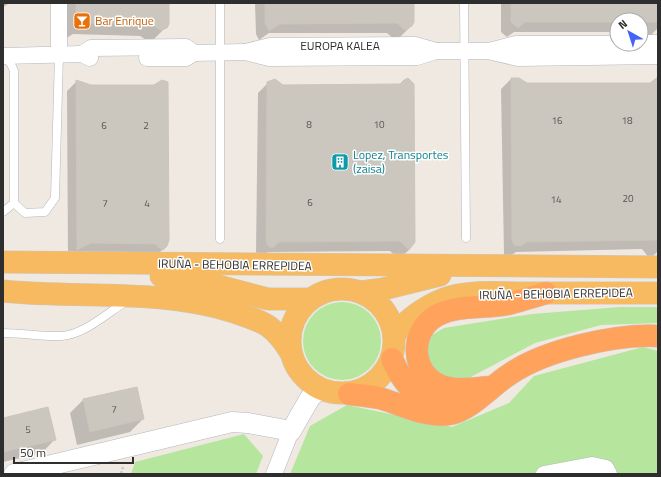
<svg xmlns="http://www.w3.org/2000/svg" width="661" height="477" viewBox="0 0 661 477" font-family="'Titillium Web',sans-serif">
<rect width="100%" height="100%" fill="#efe9e1"/>
<g fill="#b6e59e">
<circle cx="342" cy="341" r="39"/>
<polygon points="620,307 658,307 658,323 601,325 535,343 467,379 438,376 425,352 432,335 444,328 532,314"/>
<polygon points="643,347 658,351 658,474 290,474 310,426 347,405 452,427 509,403 534,376"/>
<polygon points="244,434 263,456 256,474 131,474 135,462"/>
</g>
<g fill="#0003">
<polygon points="3,3 10,3 3,7"/>
<polygon points="65,3 168,3 166,27 154,39 148,41 140,36 73,34 65,39"/>
<polygon points="255,3 413,3 411,26 401,36 394,39 387,33 269,33 259,40 256,34"/>
<polygon points="501,3 658,3 658,28 650,36 645,37 641,32 641,20 617,20 617,32 514,32 507,37 501,32"/>
<polygon points="658,78 658,251 650,259 642,249 516,252 510,256 504,255 501,89 511,79 526,84 650,84"/>
<polygon points="408,79 414,84 409,250 399,259 390,251 268,252 261,258 258,256 256,252 258,93 268,83 282,86 400,85"/>
<polygon points="77,81 91,86 155,86 163,249 153,259 68,259 67,91"/>
<polygon points="83,400 143,419 130,432 77,445 70,413"/>
<polygon points="3,419 55,439 42,453 3,462"/>
</g>
<g fill="#cbc7bf" stroke="#cbc5ba">
<polygon points="76,3 169,3 169,24 167,28 160,30 152,25 86,23 76,29"/>
<polygon points="265,3 414,3 414,22 412,26 405,30 397,23 280,24 269,31 265,23"/>
<polygon points="511,3 658,3 658,22 641,22 641,20 617,20 617,22 525,22 518,28 511,22"/>
<polygon points="658,77 658,240 527,242 521,246 514,245 512,240 511,78 519,78 527,83 650,83"/>
<polygon points="408,78 414,84 415,242 409,250 400,241 279,242 272,248 268,246 266,241 267,82 275,79 283,85 400,84 404,80"/>
<polygon points="76,80 91,85 154,85 162,80 168,82 169,240 167,246 163,250 158,247 156,244 91,243 77,250"/>
<polygon points="137,387 144,419 90,432 83,399"/>
<polygon points="48,407 56,440 3,452 3,418"/>
</g>
<g fill="none" stroke-linecap="round" stroke-linejoin="round">
<defs>
<g id="service">
<polyline points="464,3 466,238"/>
<polyline points="4,57 11,64 14,71 14,203 25,213 45,212 55,198 59,55"/>
<polyline points="3,212 14,203"/>
<polyline points="220,239 220,3"/>
<path d="M3,333C22,333 43,337 62,336C85,334 107,313 127,301"/>
</g>
<g id="minor">
<polyline points="641,43 658,43"/>
<polyline points="245,52 270,46 415,45 436,51 489,51 516,44 617,44"/>
<polyline points="492,52 518,58 658,56"/>
<polyline points="82,54 91,48 186,47 194,53 245,52 269,58 417,57 436,51"/>
<polyline points="59,55 59,3"/>
<polyline points="3,56 82,54 90,58"/>
<polyline points="147,58 186,58 194,53"/>
<polyline points="274,474 291,431"/>
<polyline points="544,474 592,465 606,468 609,474"/>
</g>
<polyline id="tertiary" points="14,474 232,422 248,423 291,431 310,398 319,389"/>
<g id="trunk">
<polyline points="3,262 658,267"/>
<polyline points="161,276 211,284 268,299 311,299"/>
<circle cx="342" cy="341" r="52"/>
<path d="M3,291C80,299 159,288 234,312C245,316 257,319 268,326C278,333 285,343 291,353"/>
<polyline points="361,292 383,289 440,275"/>
<path d="M395,334C409,318 424,307 444,299C468,290 498,293 523,293C568,293 613,293 658,293"/>
</g>
<g id="motorway">
<path d="M392,359C405,388 417,401 450,398"/>
<path d="M490,387C474,388 454,392 439,385C411,372 409,332 436,316C458,304 484,309 508,304C520,301 533,297 546,293"/>
<path d="M349,394C359,395 369,396 379,398C401,404 426,418 450,414C471,410 491,386 510,374C545,350 615,334 658,336"/>
</g>
</defs>
<use href="#service" stroke="#b4b7c1" stroke-width="9"/>
<use href="#minor" stroke="#b4b7c1" stroke-width="17"/>
<use href="#tertiary" stroke="#b4b7c1" stroke-width="21"/>
<use href="#trunk" stroke="#c9c9c9" stroke-width="23"/>
<use href="#motorway" stroke="#c9c9c9" stroke-width="23"/>
<polyline stroke="#c9c9c9" stroke-width="2.5" stroke-dasharray="3 2" stroke-linecap="butt" points="121,474 123,467"/>
<use href="#service" stroke="#fff" stroke-width="8"/>
<use href="#minor" stroke="#fff" stroke-width="16"/>
<use href="#tertiary" stroke="#fff" stroke-width="20"/>
<use href="#trunk" stroke="#f8ba60" stroke-width="22"/>
<use href="#motorway" stroke="#ffa35c" stroke-width="22"/>
</g>
<defs>
<symbol id="bar-square" viewBox="-11 -11 22 22"><rect x="-9" y="-9" width="18" height="18" rx="4" fill="#e8710a" stroke="#fff"/><path d="M-6-5H6L.8 .8V4.5H3.5V6h-7V4.5H-.8V.8Z" fill="#fff"/></symbol>
<symbol id="building-square" viewBox="-11 -11 22 22"><rect x="-9" y="-9" width="18" height="18" rx="4" fill="#0f9aa8" stroke="#fff"/><path d="M-4-6H4V6H1V3H-1V6H-4ZM-2.5-4.3h1.7v1.8h-1.7ZM.8-4.3h1.7v1.8H.8ZM-2.5-1h1.7V.8h-1.7ZM.8-1h1.7V.8H.8Z" fill="#fff"/></symbol>
</defs>
<g fill-rule="evenodd">
<use href="#bar-square" x="72" y="11" width="20" height="20"/>
<use href="#building-square" x="330" y="152" width="20" height="20"/>
</g>
<g text-anchor="middle" stroke-width="3" stroke-linejoin="round" paint-order="stroke">
<g font-size="10" fill="#555452">
<text x="557" y="124">16</text>
<text x="627" y="124">18</text>
<text x="309" y="128">8</text>
<text x="379" y="128">10</text>
<text x="104" y="129">6</text>
<text x="146" y="129">2</text>
<text x="628" y="202">20</text>
<text x="556" y="203">14</text>
<text x="310" y="206">6</text>
<text x="105" y="207">7</text>
<text x="147" y="207">4</text>
<text x="114" y="413">7</text>
<text x="28" y="433">5</text>
</g>
<g font-size="12" fill="#c56008" stroke="#fff" text-anchor="start">
<text x="95" y="25">Bar Enrique</text>
</g>
<g font-size="12" fill="#2e2e2e" stroke="#fff">
<text x="340" y="50">EUROPA KALEA</text>
<text transform="translate(235 265) rotate(1)" y="4">IRUÑA - BEHOBIA ERREPIDEA</text>
<text transform="translate(556 294) rotate(-1)" y="4">IRUÑA - BEHOBIA ERREPIDEA</text>
</g>
<g font-size="12" fill="#0d838f" stroke="#fff" text-anchor="start">
<text x="353" y="159">Lopez, Transportes<tspan x="353" dy="14">(zaisa)</tspan></text>
</g>
</g>
<rect width="661" height="477" fill="none" stroke="#2e2e2e" stroke-width="8"/>
<g transform="translate(629 32) rotate(321)"><circle r="19" fill="#ffffff" stroke="#ababab"/>
<path d="M0-3L7 15L0 10L-7 15Z" fill="#4264fb"/>
<text y="-6" font-size="11" font-weight="bold" text-anchor="middle" fill="#2e2e2e">N</text>
</g>
<path d="M14 457v6h119v-6" fill="none" stroke="#2e2e2e" stroke-width="2"/>
<text x="20" y="457" font-size="12" fill="#2e2e2e" stroke="#ffffff" stroke-width="3" paint-order="stroke">50 m</text>
</svg>
